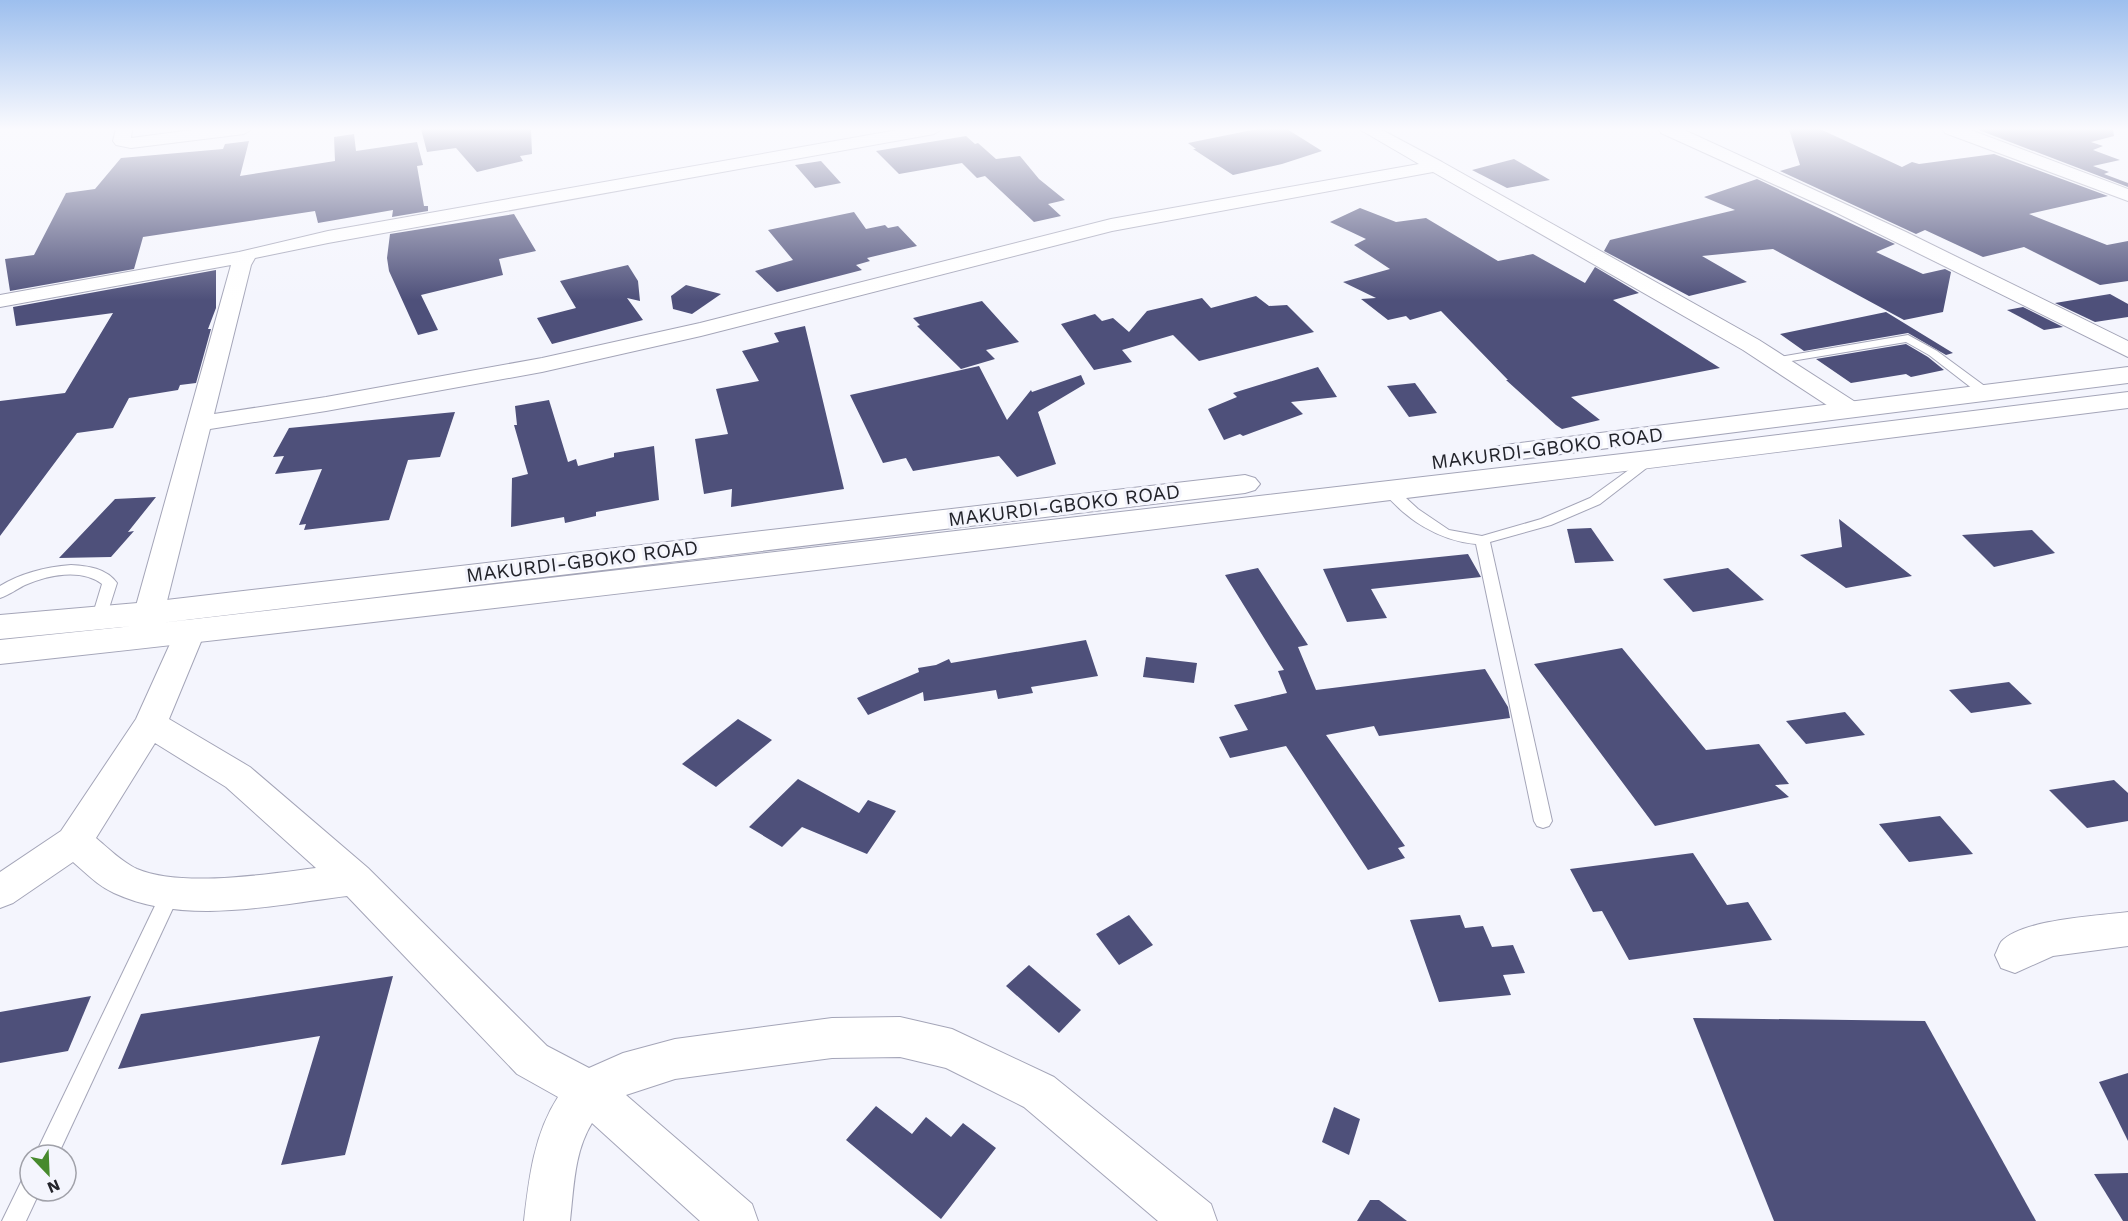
<svg xmlns="http://www.w3.org/2000/svg" width="2128" height="1221" viewBox="0 0 2128 1221" font-family="'Work Sans',sans-serif">
<rect width="100%" height="100%" fill="#f4f5fd"/>
<g fill="#4e507a">
<polygon points="421,129 531,129 532,154 520,156 523,161 477,172 456,148 427,152"/>
<polygon points="1257,129 1287,129 1322,151 1282,164 1233,175 1193,149 1196,149 1188,143"/>
<polygon points="1789,129 1820,129 1902,167 1912,162 1919,164 1994,154 2108,196 2029,214 2107,245 2128,241 2128,281 2100,285 2024,247 1983,257 1925,230 1916,234 1780,171 1800,165"/>
<polygon points="1976,129 2113,129 2114,136 2091,142 2103,146 2093,150 2120,160 2093,166 2109,172 2104,174 2128,183 2128,187"/>
<polygon points="354,134 356,151 417,142 423,165 417,166 424,206 428,206 428,211 392,217 393,210 318,223 315,211 143,237 134,269 10,291 5,259 34,255 66,193 95,189 121,158 223,149 225,144 249,141 240,176 335,161 334,137"/>
<polygon points="966,136 975,144 978,143 996,159 1020,156 1039,179 1065,200 1048,204 1061,216 1034,222 985,176 977,178 962,163 899,174 876,151"/>
<polygon points="1514,159 1550,180 1507,188 1472,170"/>
<polygon points="821,161 841,183 815,188 795,165"/>
<polygon points="1757,179 1895,244 1876,252 1923,274 1945,269 1951,272 1943,312 1904,320 1773,249 1702,256 1747,282 1689,296 1604,251 1610,240 1735,210 1704,197"/>
<polygon points="1360,208 1396,222 1426,218 1498,261 1533,254 1585,283 1595,267 1639,293 1613,300 1720,368 1571,397 1600,420 1562,429 1556,425 1506,380 1508,380 1441,311 1410,320 1406,316 1388,320 1361,299 1376,298 1343,282 1390,269 1354,245 1366,239 1330,222"/>
<polygon points="854,212 866,229 885,225 888,228 898,226 917,246 867,258 870,261 856,265 862,270 777,292 755,271 793,260 768,230"/>
<polygon points="514,214 536,251 499,259 503,275 421,295 438,330 418,335 389,271 387,258 390,234"/>
<polygon points="628,265 638,281 640,301 627,298 643,320 552,344 537,318 576,308 560,281"/>
<polygon points="216,270 216,308 208,329 211,329 196,383 180,385 178,390 129,398 113,428 77,433 0,536 0,401 65,393 113,313 16,326 13,307"/>
<polygon points="686,285 721,294 692,314 673,309 671,296"/>
<polygon points="2110,294 2128,304 2128,317 2095,322 2055,303"/>
<polygon points="1256,296 1269,306 1287,305 1314,332 1199,361 1173,335 1122,350 1132,362 1094,370 1061,324 1095,314 1102,321 1113,318 1129,332 1147,311 1202,298 1211,308"/>
<polygon points="982,301 1019,342 986,350 995,359 961,369 917,326 920,325 913,318"/>
<polygon points="2023,307 2063,327 2044,330 2007,310"/>
<polygon points="1886,312 1953,353 1946,355 1908,333 1804,351 1780,334"/>
<polygon points="805,326 844,489 731,507 732,489 704,494 695,439 728,434 716,389 759,381 742,351 779,342 774,333"/>
<polygon points="1906,344 1928,357 1944,370 1911,377 1906,374 1851,383 1816,359"/>
<polygon points="979,366 1007,420 1031,390 1032,392 1081,375 1085,384 1038,412 1056,464 1017,477 999,456 913,471 906,458 883,463 850,395"/>
<polygon points="1318,367 1337,397 1291,402 1303,414 1243,436 1240,434 1224,440 1208,409 1237,397 1233,393"/>
<polygon points="1415,383 1437,413 1409,417 1387,386"/>
<polygon points="549,400 568,462 576,459 578,466 614,457 614,453 654,446 659,500 596,512 596,516 565,523 564,517 511,527 512,478 528,474 514,425 517,425 515,406"/>
<polygon points="455,412 440,457 408,460 389,520 304,530 306,524 299,525 322,469 275,474 284,456 273,457 289,428"/>
<polygon points="156,497 128,532 134,531 111,557 59,558 115,499"/>
<polygon points="1839,519 1912,576 1846,588 1800,555 1842,547"/>
<polygon points="1591,528 1614,561 1575,563 1567,529"/>
<polygon points="2032,530 2055,553 1994,567 1962,535"/>
<polygon points="1468,554 1481,577 1371,589 1387,618 1347,622 1323,569"/>
<polygon points="1258,568 1308,645 1298,647 1316,690 1485,669 1508,707 1510,718 1379,736 1374,726 1326,735 1405,846 1398,848 1405,858 1368,870 1286,746 1230,758 1219,737 1248,730 1234,705 1287,693 1278,671 1284,670 1225,575"/>
<polygon points="1728,568 1764,600 1693,612 1663,579"/>
<polygon points="1086,640 1098,676 1031,687 1033,693 998,699 996,690 924,701 923,692 868,715 857,698 919,672 918,668 936,665 949,659 951,663"/>
<polygon points="1622,648 1706,750 1759,744 1789,784 1775,785 1789,797 1655,826 1534,664"/>
<polygon points="1146,657 1197,663 1194,683 1143,677"/>
<polygon points="2009,682 2032,704 1971,713 1949,690"/>
<polygon points="1845,712 1865,735 1806,744 1786,721"/>
<polygon points="738,719 772,740 716,787 682,764"/>
<polygon points="798,779 859,813 868,800 896,811 867,854 802,827 782,847 749,827"/>
<polygon points="2114,780 2128,793 2128,821 2087,828 2049,790"/>
<polygon points="1940,816 1973,854 1909,862 1879,824"/>
<polygon points="1693,853 1727,905 1748,902 1772,940 1629,960 1602,911 1593,912 1570,869"/>
<polygon points="1129,915 1153,945 1119,965 1096,934"/>
<polygon points="1460,915 1465,928 1483,926 1492,947 1513,945 1525,973 1503,975 1511,995 1439,1002 1410,920"/>
<polygon points="1029,965 1081,1010 1059,1033 1006,986"/>
<polygon points="393,976 345,1155 281,1165 320,1036 118,1069 141,1014"/>
<polygon points="91,996 68,1051 0,1063 0,1012"/>
<polygon points="1693,1018 1925,1021 2036,1221 1774,1221"/>
<polygon points="2128,1073 2128,1141 2099,1082"/>
<polygon points="876,1106 912,1134 926,1117 951,1137 963,1123 996,1148 941,1219 846,1140"/>
<polygon points="1334,1107 1360,1119 1349,1155 1322,1142"/>
<polygon points="2128,1173 2128,1221 2123,1221 2094,1174"/>
<polygon points="1370,1200 1379,1200 1407,1221 1357,1221"/>
</g>
<g fill="none" stroke-linecap="round" stroke-linejoin="round">
<defs>
<g id="service">
<polygon points="1908,335 1937,351 1990,390 1990,396 1982,396 1929,355 1906,342 1774,364 1768,361 1774,358"/>
<path d="M1648,456L1653,457L1654,460L1653,463L1600,504L1551,525L1490,542L1552,821L1549,826L1543,828L1537,826L1534,821L1476,544C1439,541 1405,519 1382,490L1384,487H1394L1418,509L1449,530L1482,536L1541,519L1590,498Z"/>
<path d="M71,565C88,566 106,568 117,583L105,621H95L92,617L102,584C81,568 48,575 25,585C17,589 9,595 0,598V586C21,573 46,567 71,565Z"/>
<polygon points="171,885 178,887 180,893 58,1155 35,1155 164,887"/>
<polygon points="30,1177 30,1191 40,1191 26,1221 2,1221 22,1180"/>
</g>
<g id="minor">
<polygon points="116,129 132,129 131,138 200,129 252,129 244,134 131,148 116,145 113,141"/>
<polygon points="903,129 942,129 934,134 328,243 255,258 251,265 214,414 326,397 542,358 700,323 1111,219 1419,164 1359,129 1380,129 1442,162 1759,340 1860,405 1863,410 1860,415 1851,417 1842,415 1743,350 1433,172 1112,231 701,336 542,372 326,411 210,429 164,613 160,620 149,623 138,620 134,613 231,265 0,307 0,295 239,252 328,231"/>
<polygon points="1659,129 1682,129 1906,232 2128,341 2128,357 1835,212 1661,133"/>
<polygon points="1943,129 1968,129 2128,189 2128,201 1945,133"/>
<path d="M190,621L201,624L205,632L169,719L250,767L368,868L547,1046L589,1068L623,1053L675,1039L832,1018L900,1017L952,1029L1054,1077L1211,1204L1217,1221H1158L1024,1107L946,1068L900,1057L832,1058L675,1079L626,1095L752,1204L758,1221H700L592,1123C574,1152 574,1187 570,1221H524C529,1178 534,1134 558,1097L517,1074L347,896C273,905 185,926 114,893C98,886 86,873 73,862L13,903L0,908V872L61,831L136,719L179,624ZM155,743L226,787L316,868C268,874 182,888 137,869C122,862 108,848 96,838Z"/>
<path d="M2128,912V946L2053,956L2015,973L2001,968L1995,955C1997,951 1999,945 2001,942C2022,919 2098,916 2128,912Z"/>
</g>
<g id="primary">
<polygon points="2128,367 2128,383 1505,461 1495,459 1491,453 1495,447 1505,445"/>
<path d="M2128,392V408C1419,497 710,586 0,664V640L133,626L0,639V615L149,602L1245,475L1255,478L1260,484L1255,490L1245,493L160,623L1648,451Z"/>
</g>
</defs>
<use href="#service" stroke="#a4a5b8" stroke-width="2"/>
<use href="#minor" stroke="#a4a5b8" stroke-width="2"/>
<use href="#primary" stroke="#a4a5b8" stroke-width="2"/>
<use href="#service" fill="#fff" fill-rule="evenodd"/>
<use href="#minor" fill="#fff" fill-rule="evenodd"/>
<use href="#primary" fill="#fff" fill-rule="evenodd"/>
</g>
<linearGradient id="sky" x2="0" y2="1"><stop stop-color="#9dbfee"/><stop offset="0.43" stop-color="#fafafe"/><stop offset="1" stop-color="#fafafe" stop-opacity="0"/></linearGradient>
<rect width="2128" height="300" fill="url(#sky)"/>
<g text-anchor="middle" stroke-width="6" stroke-linejoin="round" paint-order="stroke">
<g font-size="20" fill="#22232a" stroke="#f4f5fd">
<text transform="translate(1547 448) rotate(-7)" y="7">MAKURDI-GBOKO ROAD</text>
<text transform="translate(1064 505) rotate(-7)" y="7">MAKURDI-GBOKO ROAD</text>
<text transform="translate(582 561) rotate(-7)" y="7">MAKURDI-GBOKO ROAD</text>
</g>
</g>
<g transform="translate(48 1173) rotate(157)"><circle r="28" fill="#f4f5fd" stroke="#a0a1a9" stroke-width="1.5"/>
<path d="M0-4.5L10 22L0 15L-10 22Z" fill="#478a2d"/>
<text y="-9" font-size="16" font-weight="bold" text-anchor="middle" fill="#22232a">N</text>
</g>
</svg>
